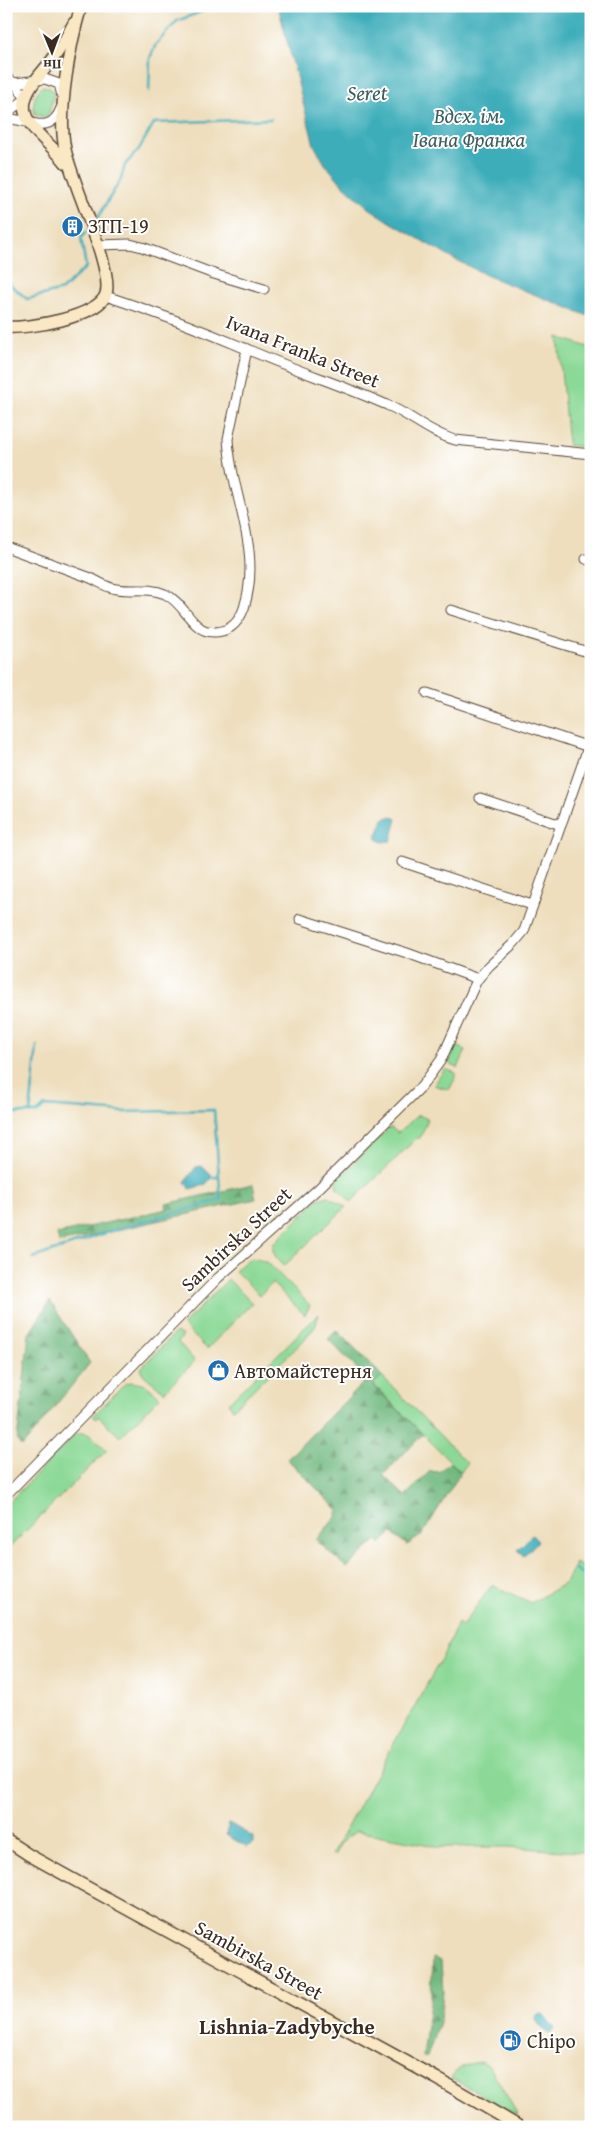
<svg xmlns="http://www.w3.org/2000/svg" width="597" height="2133" viewBox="0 0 597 2133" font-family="'Gentium Book Plus',serif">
<defs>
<pattern id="forest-firs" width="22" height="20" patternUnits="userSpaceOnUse" patternTransform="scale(1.25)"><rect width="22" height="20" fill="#71b980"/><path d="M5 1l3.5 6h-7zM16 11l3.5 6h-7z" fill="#5e9768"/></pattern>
</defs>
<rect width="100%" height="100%" fill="#fff"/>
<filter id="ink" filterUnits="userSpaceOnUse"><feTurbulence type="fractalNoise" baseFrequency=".02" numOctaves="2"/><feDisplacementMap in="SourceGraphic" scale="10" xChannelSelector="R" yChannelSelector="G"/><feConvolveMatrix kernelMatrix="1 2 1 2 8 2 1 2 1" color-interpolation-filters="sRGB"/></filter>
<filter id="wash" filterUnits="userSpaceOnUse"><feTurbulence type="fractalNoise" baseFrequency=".0096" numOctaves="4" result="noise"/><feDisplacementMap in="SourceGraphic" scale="20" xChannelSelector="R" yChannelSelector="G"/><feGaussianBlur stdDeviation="1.12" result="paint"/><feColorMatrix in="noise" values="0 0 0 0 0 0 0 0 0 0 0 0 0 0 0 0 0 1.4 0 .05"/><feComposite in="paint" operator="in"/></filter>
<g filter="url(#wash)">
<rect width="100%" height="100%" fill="#eedebd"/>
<g fill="#8cd997" stroke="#64825a">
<path d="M43,86L50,88L54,93L49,113L44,117L35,114C31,106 35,91 43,86Z"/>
<polygon points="558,337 591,348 591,448 568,445"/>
<polygon points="456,1046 466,1050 458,1068 451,1065 449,1061"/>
<polygon points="445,1069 456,1073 456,1077 449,1090 434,1085"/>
<polygon points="418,1115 428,1119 420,1138 417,1138 351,1202 337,1188 336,1181 390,1127 398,1133"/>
<path d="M328,1196L346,1207L284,1266C277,1258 270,1253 274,1243L318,1199Z"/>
<polygon points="252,1258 267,1262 310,1305 305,1315 272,1283 260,1295 235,1271 247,1260"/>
<polygon points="228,1279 252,1303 207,1349 183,1325"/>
<polygon points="319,1314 315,1326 306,1338 233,1409 228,1403"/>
<polygon points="176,1332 183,1336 178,1342 195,1361 164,1392 143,1374 141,1368"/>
<polygon points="382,1376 467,1463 461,1472 373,1384"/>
<polygon points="132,1382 146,1385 160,1397 120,1437 98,1416 96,1419 93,1416 126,1383"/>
<polygon points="81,1433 88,1434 107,1450 6,1551 6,1505 75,1435"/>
<polygon points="575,1563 591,1572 591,1853 509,1847 441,1847 356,1831 339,1844 335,1856 332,1854 445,1652 458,1623 462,1626 492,1585 531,1603 567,1582"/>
<path d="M482,2062L490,2067L518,2115L451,2078C457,2067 469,2063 482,2062Z"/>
</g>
<g fill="url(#forest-firs)" stroke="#56724f">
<polygon points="253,1184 256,1199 59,1243 57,1234 167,1209 166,1204"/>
<polygon points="50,1301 90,1363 22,1447 17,1441 29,1334"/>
<polygon points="337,1330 382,1376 373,1385 423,1434 383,1475 405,1496 430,1471 439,1472 450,1462 461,1472 422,1535 407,1545 392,1533 381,1544 376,1540 347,1568 316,1540 336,1517 338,1510 287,1459 367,1379 328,1339"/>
<polygon points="433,1958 441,1961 443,1992 440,2019 427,2057 423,2057 431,1995"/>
</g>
<g fill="#3eadba" stroke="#3c6c6c">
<polygon points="278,6 591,6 591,317 488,276 448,256 392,223 369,208 343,185 325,164 314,145"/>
<polygon points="392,816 397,819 391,841 382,842 376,838 383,819"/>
<polygon points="202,1166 213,1177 206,1184 190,1189 185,1182 196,1167"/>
<polygon points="532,1535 538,1541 524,1556 517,1550"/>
<polygon points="229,1823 253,1837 253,1843 247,1847 226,1835"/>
<path d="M538,2014H543L554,2027L555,2029L550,2034C544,2032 537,2023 535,2017Z"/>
</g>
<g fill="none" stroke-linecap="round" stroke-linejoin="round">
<g stroke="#3eadba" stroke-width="2.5">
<polyline points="149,91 150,58 156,44 177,21 216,6"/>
<polyline points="98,217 121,179 125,165 139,149 154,123 271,119"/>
<polyline points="6,281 27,299 62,290 86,267 81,238 86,232"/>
<polyline points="6,1113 37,1113 45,1106 124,1112 214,1110 219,1177 213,1177"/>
<polyline points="30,1113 37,1046"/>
<polyline points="33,1258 120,1228 221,1200 219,1177"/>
<polyline points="575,1569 591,1580"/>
</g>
</g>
</g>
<g filter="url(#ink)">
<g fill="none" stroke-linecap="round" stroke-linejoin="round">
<defs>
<g id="street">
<polyline points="6,78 15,83 26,99 6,113"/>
<polyline points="15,83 45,79 59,84 62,96"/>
<path d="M12,119C34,122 51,134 61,108"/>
<polyline points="98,245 130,244 142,247 214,274 264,289"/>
<path d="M106,296C155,312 202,330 249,350C294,370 342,385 387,405C411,415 430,433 455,440L591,454"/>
<path d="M6,547C34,557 61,567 88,577C96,580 104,586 112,588C128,593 147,586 165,594C182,601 191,627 207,631C226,635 238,625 244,608C263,549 231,496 228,439L247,349"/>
<polyline points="586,559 591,561"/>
<polyline points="451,610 591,653"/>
<polyline points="427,693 589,747"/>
<polyline points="480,798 561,825"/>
<polyline points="402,862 532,905"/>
<polyline points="300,919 407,953 478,979"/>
<polyline points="6,1495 218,1278 320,1187 422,1086 441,1060 477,980 489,966 514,943 524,931 591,739"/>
</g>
<g id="secondary">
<path d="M66,163C54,147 34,134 26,116C17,94 44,72 55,56C62,46 68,34 74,23"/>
<path d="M6,327C28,329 99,317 106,294C114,269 71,181 65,149C57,110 70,44 81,6"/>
<polyline points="6,1840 29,1855 94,1891 436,2078 520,2127"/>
</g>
</defs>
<use href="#street" stroke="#564536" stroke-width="11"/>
<use href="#secondary" stroke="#564536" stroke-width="14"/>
<use href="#street" stroke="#fff" stroke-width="9"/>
<use href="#secondary" stroke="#fae7c3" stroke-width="11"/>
</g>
</g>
<defs>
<symbol id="building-disc" viewBox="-11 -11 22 22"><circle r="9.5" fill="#1f6fb2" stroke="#fff"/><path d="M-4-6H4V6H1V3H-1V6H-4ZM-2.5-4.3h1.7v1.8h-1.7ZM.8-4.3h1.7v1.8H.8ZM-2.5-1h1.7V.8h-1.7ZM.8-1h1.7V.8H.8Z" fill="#fff"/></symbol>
<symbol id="shop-disc" viewBox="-11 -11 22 22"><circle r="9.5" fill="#1f6fb2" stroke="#fff"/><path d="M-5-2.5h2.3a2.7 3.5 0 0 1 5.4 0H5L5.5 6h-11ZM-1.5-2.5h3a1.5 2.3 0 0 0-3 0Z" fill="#fff"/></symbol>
<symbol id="fuel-disc" viewBox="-11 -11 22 22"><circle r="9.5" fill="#1f6fb2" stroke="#fff"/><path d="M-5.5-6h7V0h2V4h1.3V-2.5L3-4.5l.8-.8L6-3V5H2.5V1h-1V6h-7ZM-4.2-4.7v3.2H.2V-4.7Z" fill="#fff"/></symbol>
</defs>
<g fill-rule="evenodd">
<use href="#building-disc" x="60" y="214" width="25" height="25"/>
<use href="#shop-disc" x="206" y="1358" width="25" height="25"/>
<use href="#fuel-disc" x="498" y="2028" width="25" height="25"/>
</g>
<g text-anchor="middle" stroke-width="4" stroke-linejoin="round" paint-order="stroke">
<g font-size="20" fill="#3b2a1e" stroke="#fff" text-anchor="start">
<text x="88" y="233">ЗТП-19</text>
<text x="234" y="1378">Автомайстерня</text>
<text x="527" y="2048">Chipo</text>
</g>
<g font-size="20" fill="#3b2a1e" stroke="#fff">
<text transform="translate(303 351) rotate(22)" y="7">Ivana Franka Street</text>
<text transform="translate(236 1239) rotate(-43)" y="7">Sambirska Street</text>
<text transform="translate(259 1960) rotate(29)" y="7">Sambirska Street</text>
</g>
<g font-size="21" font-style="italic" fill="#3c5e5c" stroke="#fff">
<text transform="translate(367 93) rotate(-1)" y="7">Seret</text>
<text x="469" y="123">Вдсх. ім.<tspan x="469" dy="24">Івана Франка</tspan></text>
</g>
<g font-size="21" font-weight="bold" fill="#3b2a1e" stroke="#fff">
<text x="287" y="2034">Lishnia-Zadybyche</text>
</g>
</g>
<rect width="597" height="2133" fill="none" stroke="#fff" stroke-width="25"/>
<g transform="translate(52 52) rotate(179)" stroke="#ffffff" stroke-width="4" paint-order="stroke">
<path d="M0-4L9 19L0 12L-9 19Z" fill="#3b2a1e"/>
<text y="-8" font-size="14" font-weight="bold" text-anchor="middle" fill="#3b2a1e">Пн</text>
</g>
</svg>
